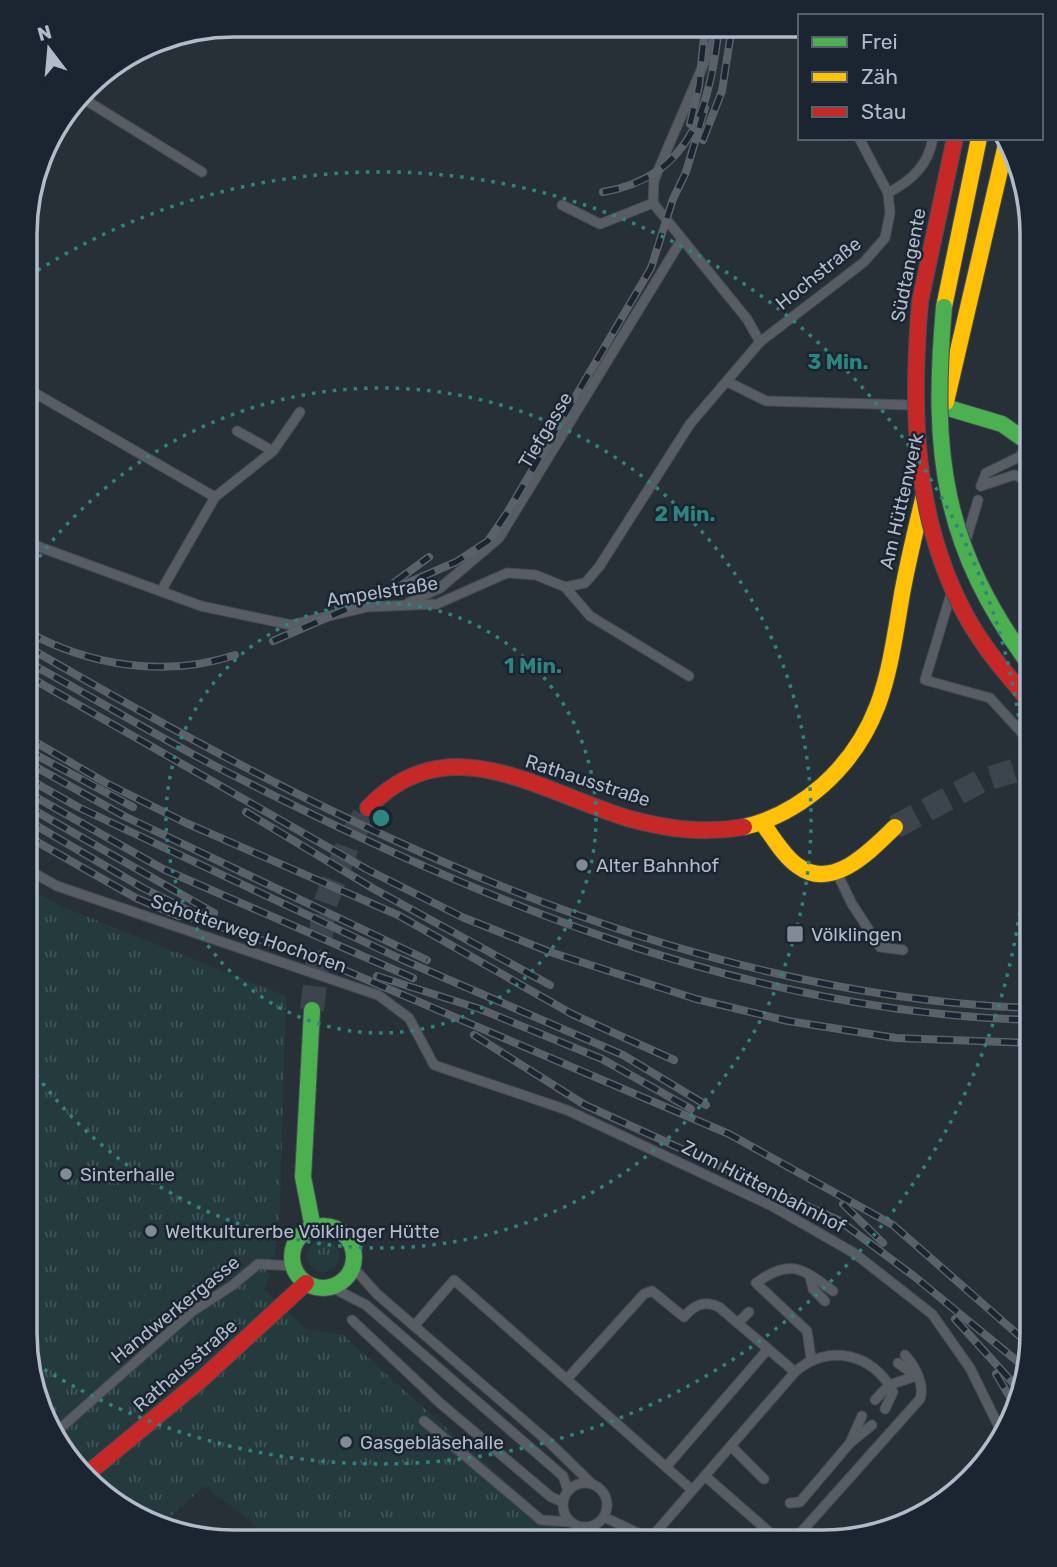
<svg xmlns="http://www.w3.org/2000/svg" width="1057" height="1567" viewBox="0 0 1057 1567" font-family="Rubik,sans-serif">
<defs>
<pattern id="grass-tufts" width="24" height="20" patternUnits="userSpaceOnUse" patternTransform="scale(1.75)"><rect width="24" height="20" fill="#243a3d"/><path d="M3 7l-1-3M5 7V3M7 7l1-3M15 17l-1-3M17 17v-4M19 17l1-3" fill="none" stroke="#415558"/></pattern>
</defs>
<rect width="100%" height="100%" fill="#272f37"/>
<g fill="url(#grass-tufts)">
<polygon points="25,886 63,907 286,996 280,1206 275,1257 270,1257 267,1272 271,1274 264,1289 306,1329 343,1335 573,1542 275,1541 205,1486 163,1523 107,1500 41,1414 25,1334"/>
<circle cx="323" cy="1256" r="16"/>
</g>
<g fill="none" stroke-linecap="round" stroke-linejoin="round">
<g stroke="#3c444d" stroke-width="24" stroke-dasharray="24 12" stroke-linecap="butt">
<polyline points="895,827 981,781 1032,765"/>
<polyline points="312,1010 324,907 348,844 368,808"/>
</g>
<defs>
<g id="lane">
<polyline points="79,96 202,172"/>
<path d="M888,193C912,180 928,166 933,138"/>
<polyline points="653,203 654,180 720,26"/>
<polyline points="653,203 747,319 760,342"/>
<polyline points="562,205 600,224 653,203"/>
<polyline points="728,382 766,401 911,405"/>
<polyline points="26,388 215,497 161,591"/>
<polyline points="237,431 273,451"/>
<polyline points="981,486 986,473 1019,457 1030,444"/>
<polyline points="981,486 1014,475 1032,481"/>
<polyline points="215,497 273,451 300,412"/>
<polyline points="967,537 978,500"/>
<polyline points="26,542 201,606 291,625 367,607 437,604 507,573 536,575 565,587 585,583 599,567 690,424 760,342 864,262 885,238 890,213 888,193 859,138"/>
<polyline points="565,587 590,616 689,676"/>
<polyline points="950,597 925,680 990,698 1032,744"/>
<polyline points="408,603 440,588 499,538 682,239"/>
<polyline points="25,868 57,886 378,995 409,1018 434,1065 567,1110 772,1206 854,1253 932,1314 970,1368 1003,1435"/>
<polyline points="837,873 852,904 880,947 903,950"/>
<polyline points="352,1266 377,1294 550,1443 592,1484"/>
<polyline points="810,1277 813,1289 825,1301"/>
<polyline points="331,1287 366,1305 563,1476 568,1491"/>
<polyline points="352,1320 440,1403 551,1497 563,1502"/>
<polyline points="738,1323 749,1312"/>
<polyline points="415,1325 454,1280 692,1490"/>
<path d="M811,1358L807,1331L756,1283C790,1258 802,1268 833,1291"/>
<polyline points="898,1363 916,1376"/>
<path d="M567,1379L644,1294L652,1291L684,1317C694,1305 704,1300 719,1307L795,1372"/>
<polyline points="875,1400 889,1385 916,1376"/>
<polyline points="424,1421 541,1520 571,1522"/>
<polyline points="55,1433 193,1311 233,1285 258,1264 294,1266"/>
<polyline points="850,1443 862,1416"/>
<polyline points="731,1446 764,1479"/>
<polyline points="666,1467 768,1349"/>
<path d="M705,1476L775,1537L795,1539L920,1399C925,1385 915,1366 905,1355"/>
<circle cx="585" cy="1505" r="22"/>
<polyline points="790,1503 800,1502 850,1443 872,1425"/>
<polyline points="604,1517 657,1542"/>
<path d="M650,1539L795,1372C827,1343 874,1353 893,1392L885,1409"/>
</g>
<g id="fast">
<polyline points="945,407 1002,424 1032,445"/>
<polyline points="312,1010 303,1177 313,1228"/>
<circle cx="323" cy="1257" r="31"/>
</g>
<g id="slow">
<polyline points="944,307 979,138"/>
<polyline points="946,402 1007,140"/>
<path d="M763,824C773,837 784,857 798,866C833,892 872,849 895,827"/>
<path d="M744,827C774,820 799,806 823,785C884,730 889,670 902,594C908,561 916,528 924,495"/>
</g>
<g id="jam">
<polyline points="920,302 955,138"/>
<path d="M368,808C447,724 539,791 627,818C666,829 703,834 744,827"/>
<polyline points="87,1474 203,1378 306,1283"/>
</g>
</defs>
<use href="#lane" stroke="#464b52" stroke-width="11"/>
<use href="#fast" stroke="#464b52" stroke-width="18"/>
<use href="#slow" stroke="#464b52" stroke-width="18"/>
<use href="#jam" stroke="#464b52" stroke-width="18"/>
<use href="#lane" stroke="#585d64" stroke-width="9"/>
<use href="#fast" stroke="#4caf50" stroke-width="16"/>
<use href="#slow" stroke="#ffc107" stroke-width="16"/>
<use href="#jam" stroke="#c62828" stroke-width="16"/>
<defs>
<g id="rail">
<polyline points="690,124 699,86 704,37"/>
<polyline points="703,140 722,91 732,26"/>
<path d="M603,192C693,177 710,104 719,26"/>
<polyline points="395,582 429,557"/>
<path d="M26,631C89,666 166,678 235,655"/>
<polyline points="273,641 456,562 488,541 507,513 651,268 673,199 686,172 705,108"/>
<path d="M26,646C333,824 670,995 1032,1008"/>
<path d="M26,661C89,695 151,733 215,766C471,897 741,1012 1032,1020"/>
<polyline points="26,675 368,870 462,917 550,952 696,999 788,1021 896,1038 1032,1043"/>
<polyline points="25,736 106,783 186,823 398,915 572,1014 674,1060"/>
<polyline points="25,749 133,807"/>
<polyline points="25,761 124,816 427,960"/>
<polyline points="25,777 78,807 403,960 623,1055 706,1105"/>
<polyline points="25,791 163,869 413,978"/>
<polyline points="25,805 214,913"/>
<polyline points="246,812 374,889 550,985"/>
<polyline points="25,819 143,888 226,929 309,955 729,1134 893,1225 1032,1347"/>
<polyline points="25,835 136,898 179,916"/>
<polyline points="377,976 480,1009 602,1059 691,1109"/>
<polyline points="474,1035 585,1105 840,1221 915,1277 1028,1370"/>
<polyline points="843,1204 883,1243"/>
<polyline points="955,1319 1023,1394"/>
<polyline points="996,1374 1017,1409"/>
</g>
</defs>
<use href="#rail" stroke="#5b6168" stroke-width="8"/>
<use href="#rail" stroke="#1b2532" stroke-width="5" stroke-dasharray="16" stroke-linecap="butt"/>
<defs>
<path id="fast-bridge" d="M944,307C931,454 942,547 1032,668"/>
<path id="jam-bridge" d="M920,302C911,409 913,517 965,614C983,648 1008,676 1032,704"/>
</defs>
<use href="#fast-bridge" stroke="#454b54" stroke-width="18" stroke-linecap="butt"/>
<use href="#jam-bridge" stroke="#454b54" stroke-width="18" stroke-linecap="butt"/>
<use href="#fast-bridge" stroke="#4caf50" stroke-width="16"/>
<use href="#jam-bridge" stroke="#c62828" stroke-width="16"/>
</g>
<g fill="none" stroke="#2f8480" stroke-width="3.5" stroke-dasharray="3.5 7">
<circle cx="381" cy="818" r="215"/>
<path d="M27 574A430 430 0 1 1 27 1062"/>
<path d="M29 276A646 646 0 1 1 34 1363"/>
</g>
<g fill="#818a96" stroke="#1b2532" stroke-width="2.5">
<circle cx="582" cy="865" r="7"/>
<rect x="786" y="925" width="18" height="18" rx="3.5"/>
<circle cx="66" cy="1174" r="7"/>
<circle cx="151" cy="1231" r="7"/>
<circle cx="346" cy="1442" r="7"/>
</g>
<g text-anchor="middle" stroke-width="5" stroke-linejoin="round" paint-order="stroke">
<g font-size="19" fill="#b1bbc9" stroke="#1b2532">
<text transform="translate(908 265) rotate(-79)" y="7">Südtangente</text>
<text transform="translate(818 273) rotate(-39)" y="7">Hochstraße</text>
<text transform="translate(545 430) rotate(-59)" y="7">Tiefgasse</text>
<text transform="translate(901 501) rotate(-77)" y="7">Am Hüttenwerk</text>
<text transform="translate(382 591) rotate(-9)" y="7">Ampelstraße</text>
<text transform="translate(588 780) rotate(18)" y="7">Rathausstraße</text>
<text transform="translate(249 933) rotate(19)" y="7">Schotterweg Hochofen</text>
<text transform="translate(764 1186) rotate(27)" y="7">Zum Hüttenbahnhof</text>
<text transform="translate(175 1309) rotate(-39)" y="7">Handwerkergasse</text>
<text transform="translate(185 1365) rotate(-41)" y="7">Rathausstraße</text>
</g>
<g font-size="19" fill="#b1bbc9" stroke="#1b2532" text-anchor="start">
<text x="596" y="872">Alter Bahnhof</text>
<text x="811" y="941">Völklingen</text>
<text x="80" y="1181">Sinterhalle</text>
<text x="165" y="1238">Weltkulturerbe Völklinger Hütte</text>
<text x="360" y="1449">Gasgebläsehalle</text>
</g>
</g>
<path d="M0 0H1057V1567H0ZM234 37H823A197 197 0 0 1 1020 234V1333A197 197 0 0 1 823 1530H234A197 197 0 0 1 37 1333V234A197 197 0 0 1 234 37Z" fill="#1b2532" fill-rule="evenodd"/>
<path fill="none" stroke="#b1bbc9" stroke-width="3.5" d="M234 37H823A197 197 0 0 1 1020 234V1333A197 197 0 0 1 823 1530H234A197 197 0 0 1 37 1333V234A197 197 0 0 1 234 37Z"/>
<circle cx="381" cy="818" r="10" fill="#2f8480" stroke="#1b2532" stroke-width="3.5"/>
<g font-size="21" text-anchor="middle" font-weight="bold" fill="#2f8480" stroke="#1b2532" stroke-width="5" stroke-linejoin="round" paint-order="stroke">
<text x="838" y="369">3 Min.</text>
<text x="685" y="521">2 Min.</text>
<text x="533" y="673">1 Min.</text>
</g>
<rect x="798" y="14" width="245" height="126" fill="#1b2532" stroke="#57616e" stroke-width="2"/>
<rect x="812" y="37" width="35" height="10" fill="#4caf50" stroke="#57616e" stroke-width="2"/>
<text x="861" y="49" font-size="21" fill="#b1bbc9">Frei</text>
<rect x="812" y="72" width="35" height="10" fill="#ffc107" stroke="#57616e" stroke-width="2"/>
<text x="861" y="84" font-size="21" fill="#b1bbc9">Zäh</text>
<rect x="812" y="107" width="35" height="10" fill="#c62828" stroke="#57616e" stroke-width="2"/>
<text x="861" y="119" font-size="21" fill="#b1bbc9">Stau</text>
<g transform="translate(49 49) rotate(344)" stroke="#1b2532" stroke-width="5" paint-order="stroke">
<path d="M0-5L12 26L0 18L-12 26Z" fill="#b1bbc9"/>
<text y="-10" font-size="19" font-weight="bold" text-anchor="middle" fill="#b1bbc9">N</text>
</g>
</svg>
